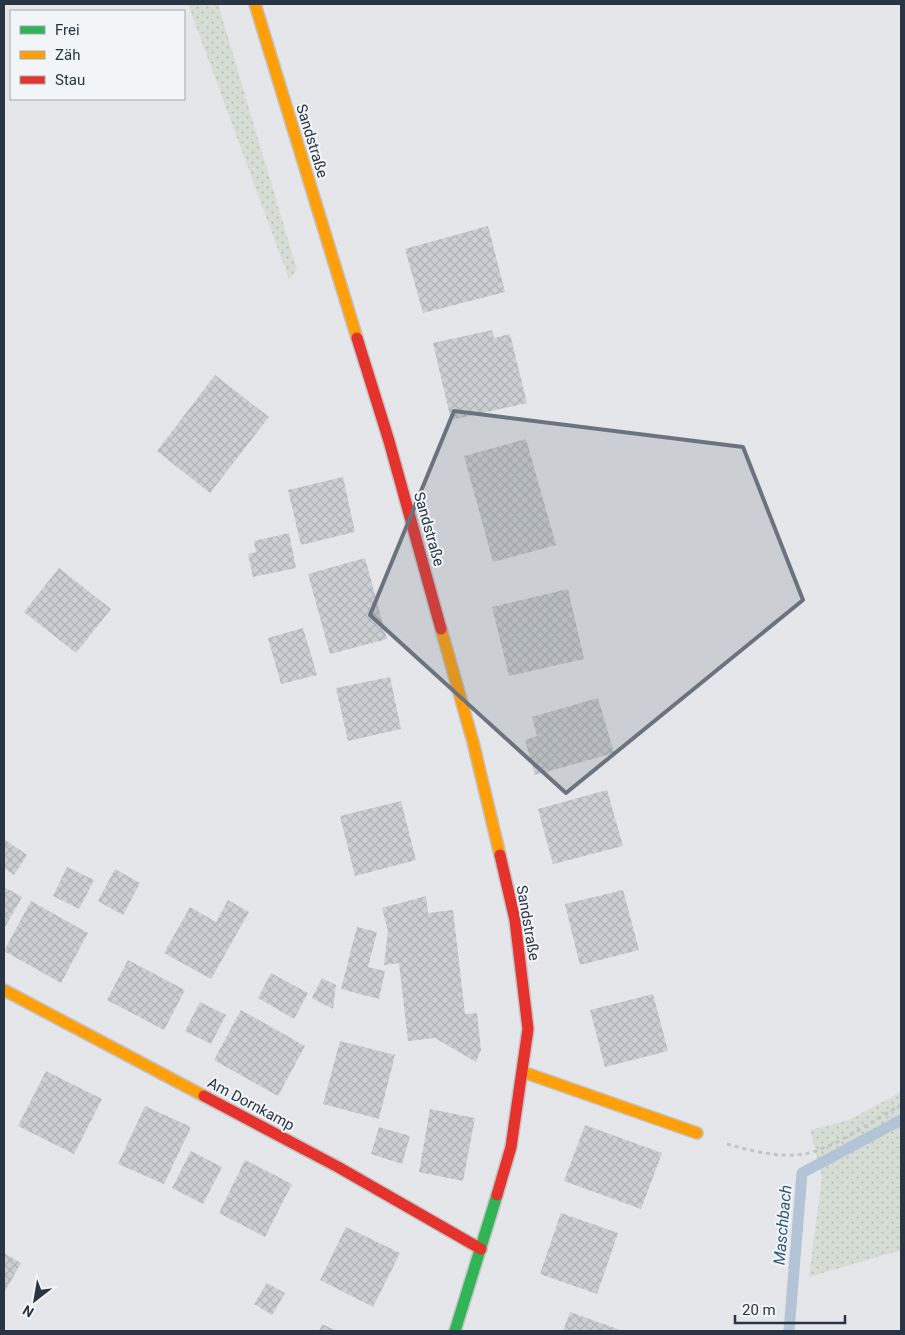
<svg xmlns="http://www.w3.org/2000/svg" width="905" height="1335" viewBox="0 0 905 1335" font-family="Roboto,sans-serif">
<defs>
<pattern id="grass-dots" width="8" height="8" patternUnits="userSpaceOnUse" patternTransform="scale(1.25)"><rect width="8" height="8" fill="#d5ddd4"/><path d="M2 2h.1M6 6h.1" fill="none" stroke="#b7beb7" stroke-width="1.8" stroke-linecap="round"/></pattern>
<pattern id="building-cross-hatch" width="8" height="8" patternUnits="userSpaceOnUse" patternTransform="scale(1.25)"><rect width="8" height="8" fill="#cccfd2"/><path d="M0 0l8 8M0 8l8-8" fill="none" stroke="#afb2b6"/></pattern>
</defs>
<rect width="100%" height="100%" fill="#e4e6e9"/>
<g fill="url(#grass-dots)">
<polygon points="188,4 218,4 297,270 289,279"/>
<polygon points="901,1092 901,1250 809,1277 822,1177 810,1130 849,1120"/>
</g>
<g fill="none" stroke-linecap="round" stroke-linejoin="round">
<polyline stroke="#b2c4d5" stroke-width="11" points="789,1331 802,1173 901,1120"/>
</g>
<g fill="url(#building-cross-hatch)">
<polygon points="488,226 505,292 423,313 405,249"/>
<polygon points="492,330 494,338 510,334 527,403 451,420 433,343"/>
<polygon points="215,375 269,417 210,493 157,451"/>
<polygon points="526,439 556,545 493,562 464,456"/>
<polygon points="343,477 355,532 301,545 288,490"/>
<polygon points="289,533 296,568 253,577 248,554 256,552 254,541"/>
<polygon points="365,558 387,639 330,654 308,574"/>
<polygon points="59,568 111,609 76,653 24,612"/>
<polygon points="568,589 584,659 509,676 492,607"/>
<polygon points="303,628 317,675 281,684 268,638"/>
<polygon points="390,677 401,729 348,741 336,688"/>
<polygon points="598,698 614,753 535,775 525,740 537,736 532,717"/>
<polygon points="607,790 623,846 553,864 538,809"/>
<polygon points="401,801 416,860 355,876 340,816"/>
<polygon points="4,839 27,855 14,875 4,868"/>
<polygon points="67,867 94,880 79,909 53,896"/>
<polygon points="115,869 140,883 123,915 98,901"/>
<polygon points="4,887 22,897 4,929"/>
<polygon points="623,890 639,950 580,965 565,904"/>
<polygon points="426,896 428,913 453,910 465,1014 477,1013 481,1050 476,1062 435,1038 408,1041 399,963 384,965 388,931 382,908"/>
<polygon points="228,900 249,912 211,979 164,953 190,907 216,922"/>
<polygon points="31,901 88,933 61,983 4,951"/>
<polygon points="357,927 377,932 368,967 385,971 379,999 341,989"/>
<polygon points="128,960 185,990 164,1030 107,1000"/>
<polygon points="271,973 308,993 294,1019 258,998"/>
<polygon points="322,978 336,985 333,1009 312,998"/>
<polygon points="653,994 668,1051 605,1067 590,1010"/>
<polygon points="200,1002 226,1015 211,1044 185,1031"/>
<polygon points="241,1010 305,1046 278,1096 214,1060"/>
<polygon points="340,1041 395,1055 379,1119 323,1104"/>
<polygon points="46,1071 102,1099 74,1154 18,1126"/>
<polygon points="145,1106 191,1127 164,1184 118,1164"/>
<polygon points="430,1109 475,1118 463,1181 419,1172"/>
<polygon points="585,1125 662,1153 641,1209 564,1181"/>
<polygon points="379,1127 410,1136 402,1164 371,1154"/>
<polygon points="191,1151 222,1167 203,1204 172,1188"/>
<polygon points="245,1160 292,1184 265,1237 219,1213"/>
<polygon points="561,1213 618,1233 597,1294 540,1274"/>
<polygon points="346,1227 400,1253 373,1307 320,1280"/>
<polygon points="4,1253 21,1263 4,1293"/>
<polygon points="267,1283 285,1293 272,1315 254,1304"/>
<polygon points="570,1312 623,1331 563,1331"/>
<polygon points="322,1324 337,1331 319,1331"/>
</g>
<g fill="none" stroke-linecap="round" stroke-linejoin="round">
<defs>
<polyline id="fast" points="455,1331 497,1195"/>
<g id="slow">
<polyline points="255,4 357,338"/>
<polyline points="441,629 473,742 500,855"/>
<polyline points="4,990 204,1096"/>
<polyline points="523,1072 697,1133"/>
</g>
<g id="jam">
<polyline points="357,338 389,441 441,629"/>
<polyline points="204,1096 338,1167 481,1249"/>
<polyline points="497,1195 511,1147 528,1029 515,920 500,855"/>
</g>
</defs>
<use href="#fast" stroke="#c2c4c7" stroke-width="14"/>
<use href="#slow" stroke="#c2c4c7" stroke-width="14"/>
<use href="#jam" stroke="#c2c4c7" stroke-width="14"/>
<path stroke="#c2c5c8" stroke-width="3" stroke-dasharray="4 4" stroke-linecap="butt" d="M727,1144C751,1151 779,1158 804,1154C831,1150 876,1119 901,1105"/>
<use href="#fast" stroke="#30b455" stroke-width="11"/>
<use href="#slow" stroke="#ff9f0a" stroke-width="11"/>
<use href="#jam" stroke="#e5322d" stroke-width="11"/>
</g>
<path fill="#6a737e" fill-opacity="0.2" stroke="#6a737e" stroke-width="4" stroke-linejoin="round" d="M454,411L743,447L803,600L566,793L370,615Z"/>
<g text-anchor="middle" stroke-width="4" stroke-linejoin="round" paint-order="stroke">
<g font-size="15" fill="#293544" stroke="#f2f5f8">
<text transform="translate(312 141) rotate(73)" y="5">Sandstraße</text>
<text transform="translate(429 529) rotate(74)" y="5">Sandstraße</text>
<text transform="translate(528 923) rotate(80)" y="5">Sandstraße</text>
<text transform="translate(251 1104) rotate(28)" y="5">Am Dornkamp</text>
</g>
<g font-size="16" font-style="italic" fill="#325679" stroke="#f2f5f8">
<text transform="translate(782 1225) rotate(-85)" y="6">Maschbach</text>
</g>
</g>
<rect width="905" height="1335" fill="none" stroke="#293544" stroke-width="10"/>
<rect x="10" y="10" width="175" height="90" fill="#f2f5f8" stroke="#a2a8b0"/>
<rect x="20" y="26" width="25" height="8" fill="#30b455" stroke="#a2a8b0"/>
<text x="55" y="35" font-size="15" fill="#293544">Frei</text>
<rect x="20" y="51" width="25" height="8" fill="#ff9f0a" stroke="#a2a8b0"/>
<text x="55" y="60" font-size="15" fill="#293544">Zäh</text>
<rect x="20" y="76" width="25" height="8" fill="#e5322d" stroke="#a2a8b0"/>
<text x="55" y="85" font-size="15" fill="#293544">Stau</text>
<g transform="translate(35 1300) rotate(211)" stroke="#f2f5f8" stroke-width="4" paint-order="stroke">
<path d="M0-4L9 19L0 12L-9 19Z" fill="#293544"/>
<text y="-8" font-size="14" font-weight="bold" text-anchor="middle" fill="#293544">N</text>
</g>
<path d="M735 1315v8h110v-8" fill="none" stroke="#293544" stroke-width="2.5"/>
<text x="742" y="1315" font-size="15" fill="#293544" stroke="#f2f5f8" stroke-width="4" paint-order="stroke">20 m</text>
</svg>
